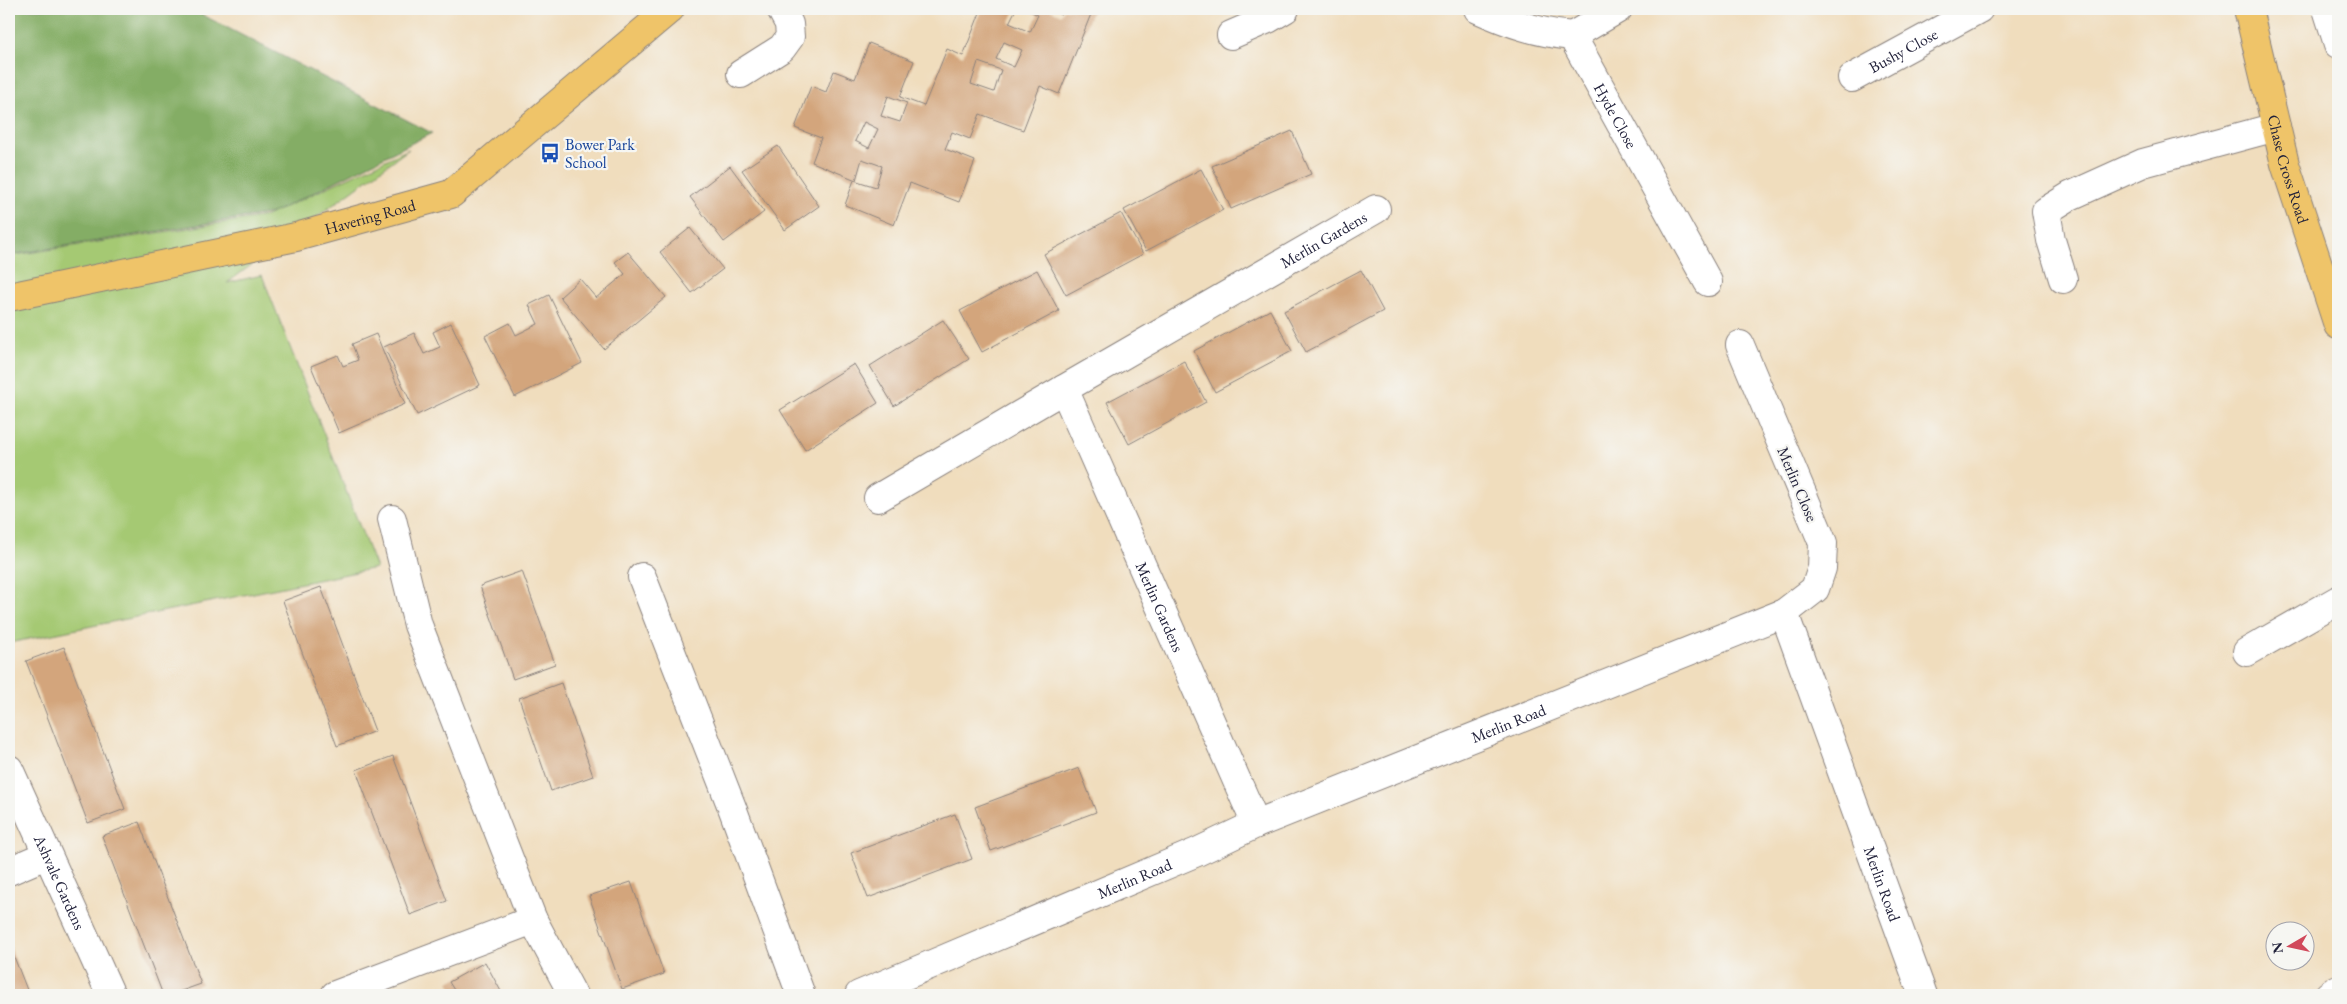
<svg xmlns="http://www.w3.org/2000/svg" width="2347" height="1004" viewBox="0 0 2347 1004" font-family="'EB Garamond',serif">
<rect width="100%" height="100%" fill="#f6f6f2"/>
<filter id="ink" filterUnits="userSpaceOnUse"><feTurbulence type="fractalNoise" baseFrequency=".02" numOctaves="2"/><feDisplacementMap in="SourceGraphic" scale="10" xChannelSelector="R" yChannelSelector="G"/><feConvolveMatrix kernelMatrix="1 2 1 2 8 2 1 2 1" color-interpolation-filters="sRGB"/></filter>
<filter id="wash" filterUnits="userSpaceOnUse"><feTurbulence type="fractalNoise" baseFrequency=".0096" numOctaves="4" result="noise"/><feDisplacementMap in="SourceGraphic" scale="20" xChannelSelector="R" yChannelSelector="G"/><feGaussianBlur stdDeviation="1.12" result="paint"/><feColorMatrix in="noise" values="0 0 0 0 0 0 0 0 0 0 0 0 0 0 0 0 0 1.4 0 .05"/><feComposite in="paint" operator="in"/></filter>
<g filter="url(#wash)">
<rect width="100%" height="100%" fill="#f0ddbd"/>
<polygon fill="#a5c973" stroke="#647657" points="409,149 227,283 262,275 376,568 9,643 9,256 266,216"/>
<polygon fill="#84ad65" stroke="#536850" points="9,9 191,9 432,133 273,213 9,255"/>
<g id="blocks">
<g fill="#d3a57c" fill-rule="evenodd">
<path d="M978,9H1016L1009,23L1030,32L1038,15L1026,9H1049L1061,15L1064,9H1093L1059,94L1040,86L1023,130L980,114L970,139L952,132L945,149L975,161L959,202L910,183L894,225L845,205L854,180L876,187L882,166L862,159L856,180L812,162L821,138L795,128L811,86L826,92L834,71L855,79L869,43L914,61L900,97L924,106L947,49L963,56L981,10ZM1004,42L1022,50L1014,67L996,59ZM978,62L1001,70L994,92L971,84ZM888,96L907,103L900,122L881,116ZM864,122L878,129L869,148L855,141Z"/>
<polygon points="1292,131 1311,174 1231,209 1212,166"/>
<polygon points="778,146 819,206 785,230 742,170"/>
<polygon points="730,166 764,212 724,242 690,197"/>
<polygon points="1201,169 1223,210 1146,251 1124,210"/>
<polygon points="1121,213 1143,254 1066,295 1044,254"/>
<polygon points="690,228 723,269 692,293 660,252"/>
<polygon points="628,252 666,297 604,349 560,297 580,279 596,298 625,274 615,262"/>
<polygon points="1037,270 1059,311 982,352 960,311"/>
<polygon points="1361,270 1383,311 1306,352 1284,311"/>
<polygon points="549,295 582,363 515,397 485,336 510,323 516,335 538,324 529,305"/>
<polygon points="1270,310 1292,351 1215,392 1194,351"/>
<polygon points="943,320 969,359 894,406 870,366"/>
<polygon points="451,323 480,385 417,415 384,347 414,333 424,354 440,347 433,332"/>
<polygon points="376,334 405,404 339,433 311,366 338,355 343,366 358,360 352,344"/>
<polygon points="1184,361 1206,402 1129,444 1107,402"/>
<polygon points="854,364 878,403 805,450 780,410"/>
<polygon points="522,571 555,664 513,679 480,586"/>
<polygon points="321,587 375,731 337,746 283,601"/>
<polygon points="64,647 125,809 88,823 26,661"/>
<polygon points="561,683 593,776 551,791 519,698"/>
<polygon points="393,756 447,901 410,915 356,770"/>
<polygon points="1079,768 1096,812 991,851 975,807"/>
<polygon points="955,814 972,859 868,898 851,853"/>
<polygon points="139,822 201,984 170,995 163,995 102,836"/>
<polygon points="631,882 664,974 622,989 589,896"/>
<polygon points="9,944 29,995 9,995"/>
<polygon points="485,962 503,995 457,995 449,982"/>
</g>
</g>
</g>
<g filter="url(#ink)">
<use href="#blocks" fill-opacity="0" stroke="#89807c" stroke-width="1"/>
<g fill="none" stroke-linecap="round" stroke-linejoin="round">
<defs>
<g id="minor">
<path id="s1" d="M1478,9C1509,23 1538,33 1572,36L1708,282"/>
<polyline points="2327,9 2338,44"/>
<polyline points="1231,35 1268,19 1285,9"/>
<polyline points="1572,36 1618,9"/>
<polyline points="741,74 782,48 790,37 789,24 781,9"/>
<path id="s2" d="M1852,78L1979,9"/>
<polyline points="2063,279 2051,240 2046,211 2070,196 2143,163 2276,127"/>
<path id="s3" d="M1064,389L1256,824"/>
<path id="s4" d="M878,498L1064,389L1376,209"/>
<polyline points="392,519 418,625 533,920 573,995"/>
<polyline points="642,577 733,810 801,995"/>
<path id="s5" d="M1784,613L1923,995"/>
<polyline points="2247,652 2338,600"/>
<path id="s6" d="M9,769L111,995"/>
<polyline points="9,871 46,855"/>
<polyline points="335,995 533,920"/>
<path id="s7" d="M859,995L1197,852L1256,824L1784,613L1815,589L1822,568L1823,543L1740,345"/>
<polyline points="2329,995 2338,989"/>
</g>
<g id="major">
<path id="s8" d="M2248,9L2285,164L2338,325"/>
<path id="s9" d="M9,297L296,237L451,194L670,9"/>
</g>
</defs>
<use href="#minor" stroke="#89807c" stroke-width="30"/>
<use href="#major" stroke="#89807c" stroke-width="30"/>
<use href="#minor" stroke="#fff" stroke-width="28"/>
<use href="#major" stroke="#efc469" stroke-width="28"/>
</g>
</g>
<defs>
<symbol id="bus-bare" viewBox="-9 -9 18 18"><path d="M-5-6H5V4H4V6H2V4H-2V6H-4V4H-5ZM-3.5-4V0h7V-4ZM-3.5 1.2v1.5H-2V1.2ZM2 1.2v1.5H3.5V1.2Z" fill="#1a4fb4" stroke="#f6f6f2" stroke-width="2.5" paint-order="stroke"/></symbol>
</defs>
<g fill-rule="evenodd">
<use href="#bus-bare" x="536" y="139" width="28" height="28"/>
</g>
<g text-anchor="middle" stroke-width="4.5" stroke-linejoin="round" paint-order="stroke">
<g font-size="16" fill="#22223b" stroke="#f6f6f2">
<text dy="6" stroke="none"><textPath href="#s2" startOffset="58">Bushy Close</textPath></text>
<text dy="6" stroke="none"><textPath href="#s1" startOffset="189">Hyde Close</textPath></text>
<text dy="6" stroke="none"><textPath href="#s8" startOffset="165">Chase Cross Road</textPath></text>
<text dy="6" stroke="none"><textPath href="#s9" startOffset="370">Havering Road</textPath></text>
<text dy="6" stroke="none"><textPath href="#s4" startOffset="515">Merlin Gardens</textPath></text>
<text transform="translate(1798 484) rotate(67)" y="6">Merlin Close</text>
<text dy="6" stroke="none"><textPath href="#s3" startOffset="238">Merlin Gardens</textPath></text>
<text dy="6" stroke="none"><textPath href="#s7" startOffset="704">Merlin Road</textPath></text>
<text dy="6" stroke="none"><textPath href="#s7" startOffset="299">Merlin Road</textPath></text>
<text dy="6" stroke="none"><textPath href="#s6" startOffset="124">Ashvale Gardens</textPath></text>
<text dy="6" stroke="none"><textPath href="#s5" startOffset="288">Merlin Road</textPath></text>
</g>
<g font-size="16" fill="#164399" stroke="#f6f6f2" text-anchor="start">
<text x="565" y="150">Bower Park<tspan x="565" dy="18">School</tspan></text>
</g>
</g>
<rect width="2347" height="1004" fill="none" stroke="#f6f6f2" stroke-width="30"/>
<g transform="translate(2290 946) rotate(261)"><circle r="24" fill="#f6f6f2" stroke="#a1a1a9"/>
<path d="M0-4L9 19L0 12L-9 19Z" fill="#d1495b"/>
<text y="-8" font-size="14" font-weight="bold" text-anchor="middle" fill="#22223b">N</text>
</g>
</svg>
